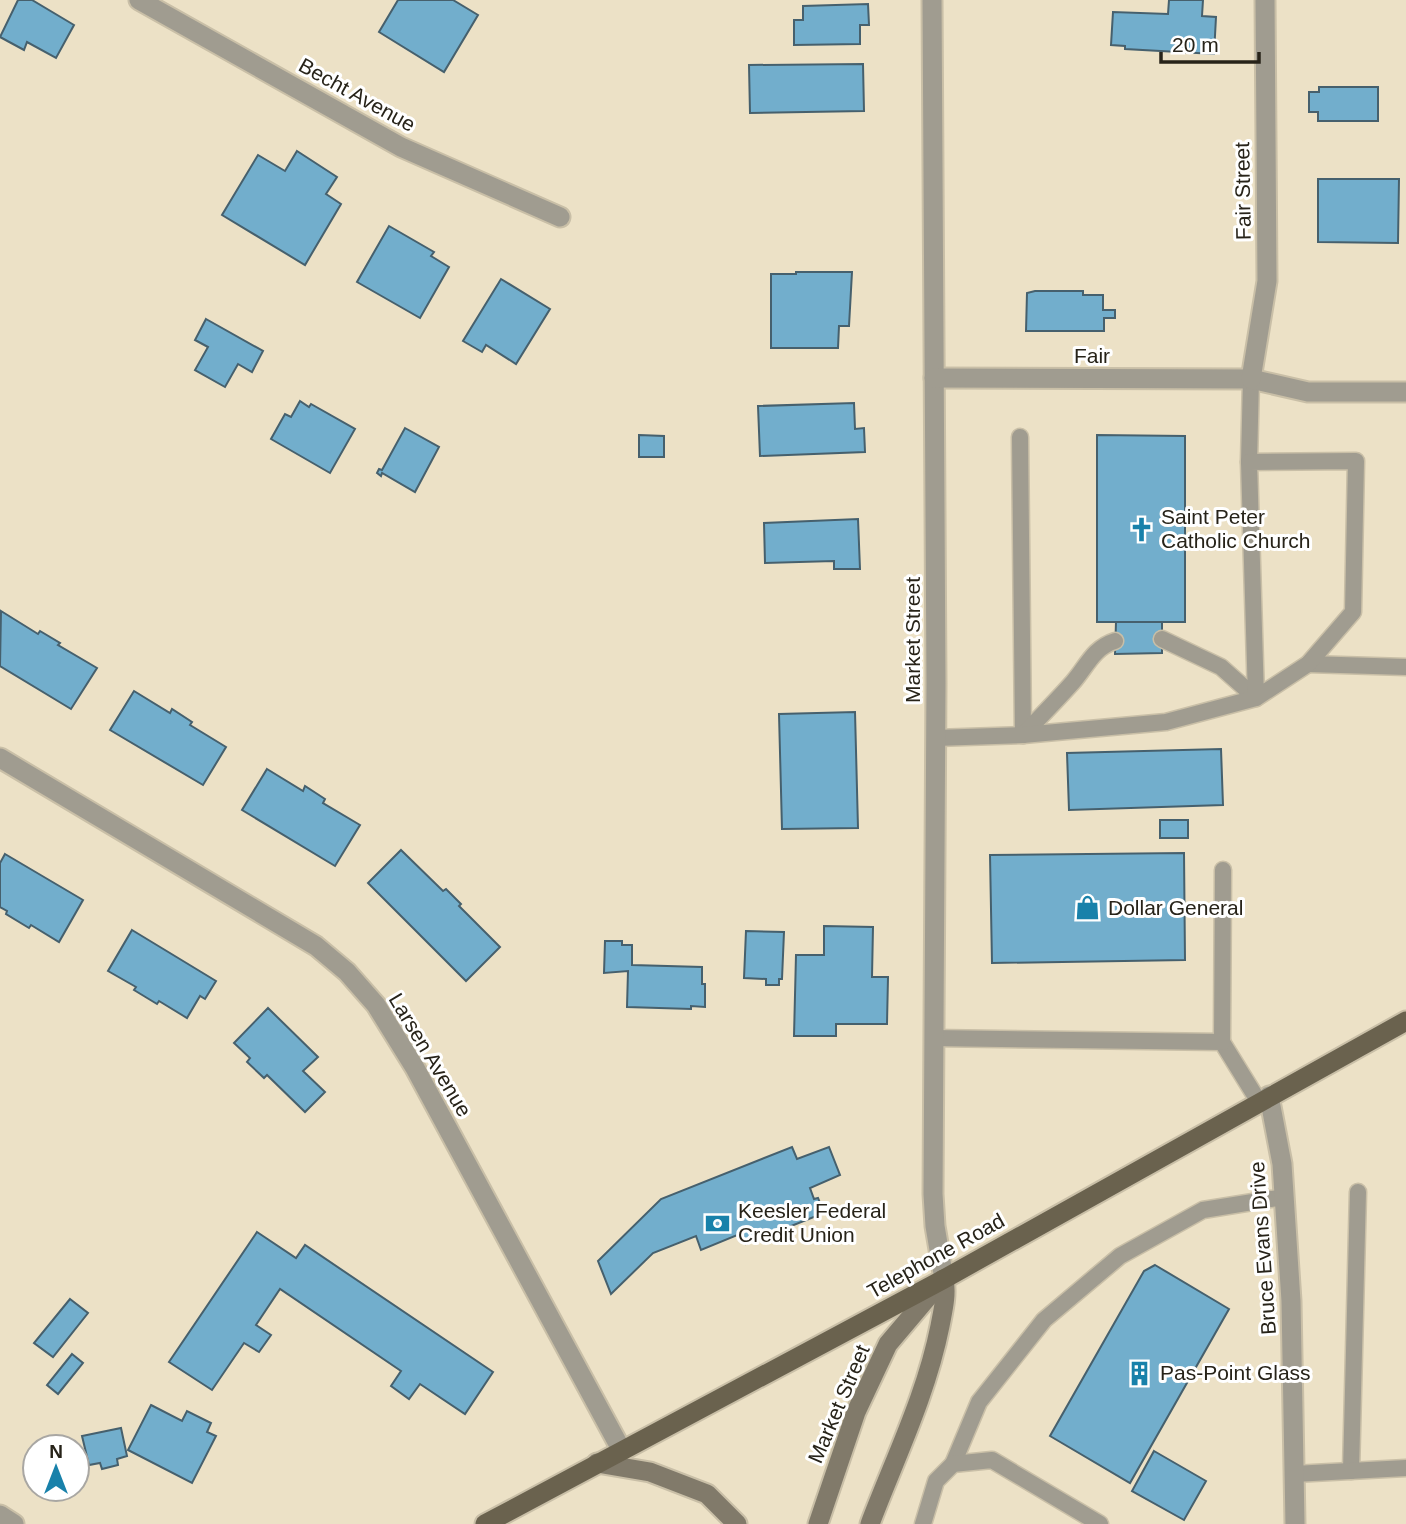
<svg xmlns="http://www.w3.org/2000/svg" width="1406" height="1524" viewBox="0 0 1406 1524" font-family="Helvetica,sans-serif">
<rect width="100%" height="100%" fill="#ece1c6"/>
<g fill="#72aecc" stroke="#46606d" stroke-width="2">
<polygon points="18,0 32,0 74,25 56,58 27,42 24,50 0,37"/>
<polygon points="398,0 453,0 478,15 444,72 379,32"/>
<polygon points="1169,0 1203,0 1202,16 1216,17 1214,54 1125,49 1125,46 1111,45 1113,12 1168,14"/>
<polygon points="868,4 869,25 860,25 860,44 794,45 794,20 803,20 803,6"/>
<polygon points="863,64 864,111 750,113 749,65"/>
<polygon points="1319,87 1378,87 1378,121 1318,121 1318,112 1309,112 1309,92 1319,92"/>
<polygon points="297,151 337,177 326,194 341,204 305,265 222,215 258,155 285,171"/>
<polygon points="1318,179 1399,179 1398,243 1318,242"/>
<polygon points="389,226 434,252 431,256 449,267 420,318 357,282"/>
<polygon points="796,272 852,272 849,326 839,326 838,348 771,348 771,274 796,274"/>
<polygon points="501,279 550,309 516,364 486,345 482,352 463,341"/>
<polygon points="1035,291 1083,291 1083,295 1103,295 1103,310 1115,310 1115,318 1104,318 1104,331 1026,331 1027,293"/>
<polygon points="206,319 263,351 252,372 238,364 225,387 195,370 208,347 195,340"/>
<polygon points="300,401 309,407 311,404 355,429 330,473 271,439 285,414 291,417"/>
<polygon points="854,403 855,429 864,428 865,452 760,456 758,406"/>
<polygon points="405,428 439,447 415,492 382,473 381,476 377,473 379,469 382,470"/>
<polygon points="639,435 664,436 664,457 639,457"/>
<polygon points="1097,435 1185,436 1185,622 1097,622"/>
<polygon points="858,519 860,569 834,569 834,561 765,563 764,523"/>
<polygon points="1,611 38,634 40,631 60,643 58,645 97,668 71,709 0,666"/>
<polygon points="1116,622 1162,622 1162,653 1115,654"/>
<polygon points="134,691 170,713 172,709 192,722 190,725 226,747 203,785 110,730"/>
<polygon points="855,712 858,828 782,829 779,714"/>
<polygon points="1221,749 1223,805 1069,810 1067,753"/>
<polygon points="267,769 303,791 305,786 325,799 323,803 360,825 335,866 242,810"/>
<rect x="1160" y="820" width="28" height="18"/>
<polygon points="401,850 443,891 446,889 461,904 459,906 500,947 466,981 368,883"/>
<polygon points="1184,853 1185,960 992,963 990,855"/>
<polygon points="5,854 83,900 59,942 31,925 29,928 6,914 7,911 0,907 0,863"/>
<polygon points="824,926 873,927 872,977 888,977 887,1024 836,1024 836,1036 794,1036 796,955 824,955"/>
<polygon points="132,930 216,981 205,999 200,996 187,1018 159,1001 157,1004 134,990 136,987 108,971"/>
<polygon points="746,931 784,932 782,979 779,979 779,985 766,985 766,979 744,978"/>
<polygon points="605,941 622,941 622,945 632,945 632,965 702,967 702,984 705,984 705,1007 691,1006 691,1009 627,1007 628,971 604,973"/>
<polygon points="268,1008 318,1057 303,1071 325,1092 305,1112 267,1075 264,1078 247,1062 250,1058 234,1043"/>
<polygon points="792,1147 797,1159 829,1147 840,1175 810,1188 814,1199 818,1198 824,1213 746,1244 742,1233 701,1250 696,1236 653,1253 611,1294 598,1261 661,1199"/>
<polygon points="257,1232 296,1258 305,1245 493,1372 465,1414 420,1384 409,1399 391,1386 401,1371 280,1289 256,1325 271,1335 259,1352 244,1343 212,1390 169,1362"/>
<polygon points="1155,1265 1229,1309 1130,1483 1050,1436 1144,1271"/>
<polygon points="70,1299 88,1313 53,1357 34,1343"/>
<polygon points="72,1354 83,1363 58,1394 47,1385"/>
<polygon points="151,1405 182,1421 187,1411 211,1423 207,1432 216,1436 192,1483 128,1450"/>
<polygon points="121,1428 127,1456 117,1459 118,1465 102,1469 100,1463 89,1465 82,1436"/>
<polygon points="1154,1451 1206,1481 1184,1520 1132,1491"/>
<polygon points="77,1460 86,1468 79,1476 84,1480 77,1489"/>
<polygon points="49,1489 77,1489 73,1494 68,1490 61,1499"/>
</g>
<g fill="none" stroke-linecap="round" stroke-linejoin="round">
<defs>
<g id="service">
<polyline points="1020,437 1023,735"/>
<polyline points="1249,462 1251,379"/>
<polyline points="1162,639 1221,667 1256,698"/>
<polyline points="1308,664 1406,667"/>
<path d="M1023,735C1040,717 1057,700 1073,682C1087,666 1093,648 1115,641"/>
<polyline points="935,738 1023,735 1166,722 1256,698 1308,664 1353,612 1356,461 1249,462 1256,698"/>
<polyline points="933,1038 1222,1042 1259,1102"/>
<polyline points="1222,1042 1223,870"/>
<polyline points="953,1464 979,1402 1044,1320 1120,1256 1203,1210 1284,1197"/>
<polyline points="1351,1471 1358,1192"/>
<polyline points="1294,1474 1406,1468"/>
<polyline points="923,1524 936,1481 953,1464 992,1460 1100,1524"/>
</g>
<g id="minor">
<polyline points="139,0 401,147 560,217"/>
<polyline points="932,0 936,683 933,1194 935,1226 944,1279"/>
<polyline points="934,378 1251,379 1308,392 1406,392"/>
<polyline points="1251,379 1267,281 1265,0"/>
<polyline points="0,758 316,946 347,972 376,1005 415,1068 622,1451"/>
<polyline points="1269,1096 1282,1164 1291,1301 1295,1524"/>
<polyline points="0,1515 14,1524"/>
</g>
<g id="secondary">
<polyline points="597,1463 650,1472 707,1494 737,1524"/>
<polyline points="818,1524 856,1412 888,1344 943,1279"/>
<path d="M870,1524C895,1458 926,1396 940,1326C943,1310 947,1295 944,1279"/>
</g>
<polyline id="primary" points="485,1524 944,1279 1406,1021"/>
</defs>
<use href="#service" stroke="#c9bfa7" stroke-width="19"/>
<use href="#minor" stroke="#c9bfa7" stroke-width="23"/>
<use href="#secondary" stroke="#c9bfa7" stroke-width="23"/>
<use href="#primary" stroke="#c9bfa7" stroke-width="23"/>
<use href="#service" stroke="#a09c90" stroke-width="16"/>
<use href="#minor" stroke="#a09c90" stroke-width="19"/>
<use href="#secondary" stroke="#817a6a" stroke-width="19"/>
<use href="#primary" stroke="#6a624e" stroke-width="19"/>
</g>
<defs>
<symbol id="church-bare" viewBox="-9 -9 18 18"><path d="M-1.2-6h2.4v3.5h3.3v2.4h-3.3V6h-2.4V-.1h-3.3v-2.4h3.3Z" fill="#1881aa" stroke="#fff" stroke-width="2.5" paint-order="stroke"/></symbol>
<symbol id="shop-bare" viewBox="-9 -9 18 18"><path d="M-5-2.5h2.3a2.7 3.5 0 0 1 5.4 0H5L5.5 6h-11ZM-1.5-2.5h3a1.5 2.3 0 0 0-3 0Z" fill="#1881aa" stroke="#fff" stroke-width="2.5" paint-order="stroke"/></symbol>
<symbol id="bank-bare" viewBox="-9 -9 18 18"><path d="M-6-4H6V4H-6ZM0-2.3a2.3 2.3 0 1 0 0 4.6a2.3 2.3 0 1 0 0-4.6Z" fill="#1881aa" stroke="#fff" stroke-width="2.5" paint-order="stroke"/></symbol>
<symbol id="building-bare" viewBox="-9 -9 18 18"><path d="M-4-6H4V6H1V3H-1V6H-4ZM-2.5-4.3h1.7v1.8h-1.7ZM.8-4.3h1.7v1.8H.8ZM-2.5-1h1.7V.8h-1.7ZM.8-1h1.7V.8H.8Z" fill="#1881aa" stroke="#fff" stroke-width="2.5" paint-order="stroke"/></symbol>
</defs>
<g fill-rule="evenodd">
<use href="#church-bare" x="1124" y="512" width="35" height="35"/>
<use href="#shop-bare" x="1070" y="890" width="35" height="35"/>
<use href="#bank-bare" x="700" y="1206" width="35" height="35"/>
<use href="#building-bare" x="1122" y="1356" width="35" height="35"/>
</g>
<g text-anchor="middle" stroke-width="6" stroke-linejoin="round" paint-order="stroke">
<g font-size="21" fill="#272319" stroke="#fff">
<text transform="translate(357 95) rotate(29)" y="7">Becht Avenue</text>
<text transform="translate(1243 191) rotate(-91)" y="7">Fair Street</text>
<text x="1092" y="363">Fair</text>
<text transform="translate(913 640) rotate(-90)" y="7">Market Street</text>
<text transform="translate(430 1055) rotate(59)" y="7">Larsen Avenue</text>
<text transform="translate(1263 1248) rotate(-94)" y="7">Bruce Evans Drive</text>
<text transform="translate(936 1256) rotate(-29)" y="7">Telephone Road</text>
<text transform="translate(839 1404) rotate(-67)" y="7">Market Street</text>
</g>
<g font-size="21" fill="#272319" stroke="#fff" text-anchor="start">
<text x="1161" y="524">Saint Peter<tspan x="1161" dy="24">Catholic Church</tspan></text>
<text x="1108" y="915">Dollar General</text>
<text x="738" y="1218">Keesler Federal<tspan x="738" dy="24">Credit Union</tspan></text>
<text x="1160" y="1380">Pas-Point Glass</text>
</g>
</g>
<g transform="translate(56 1468)"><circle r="33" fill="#ffffff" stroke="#a9a7a3" stroke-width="2"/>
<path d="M0-5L12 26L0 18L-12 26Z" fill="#1881aa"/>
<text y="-10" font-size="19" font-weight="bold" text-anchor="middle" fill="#272319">N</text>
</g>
<path d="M1161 52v10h98v-10" fill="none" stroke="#272319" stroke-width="3.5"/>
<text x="1172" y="52" font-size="21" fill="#272319" stroke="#ffffff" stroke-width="5" paint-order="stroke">20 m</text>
</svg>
